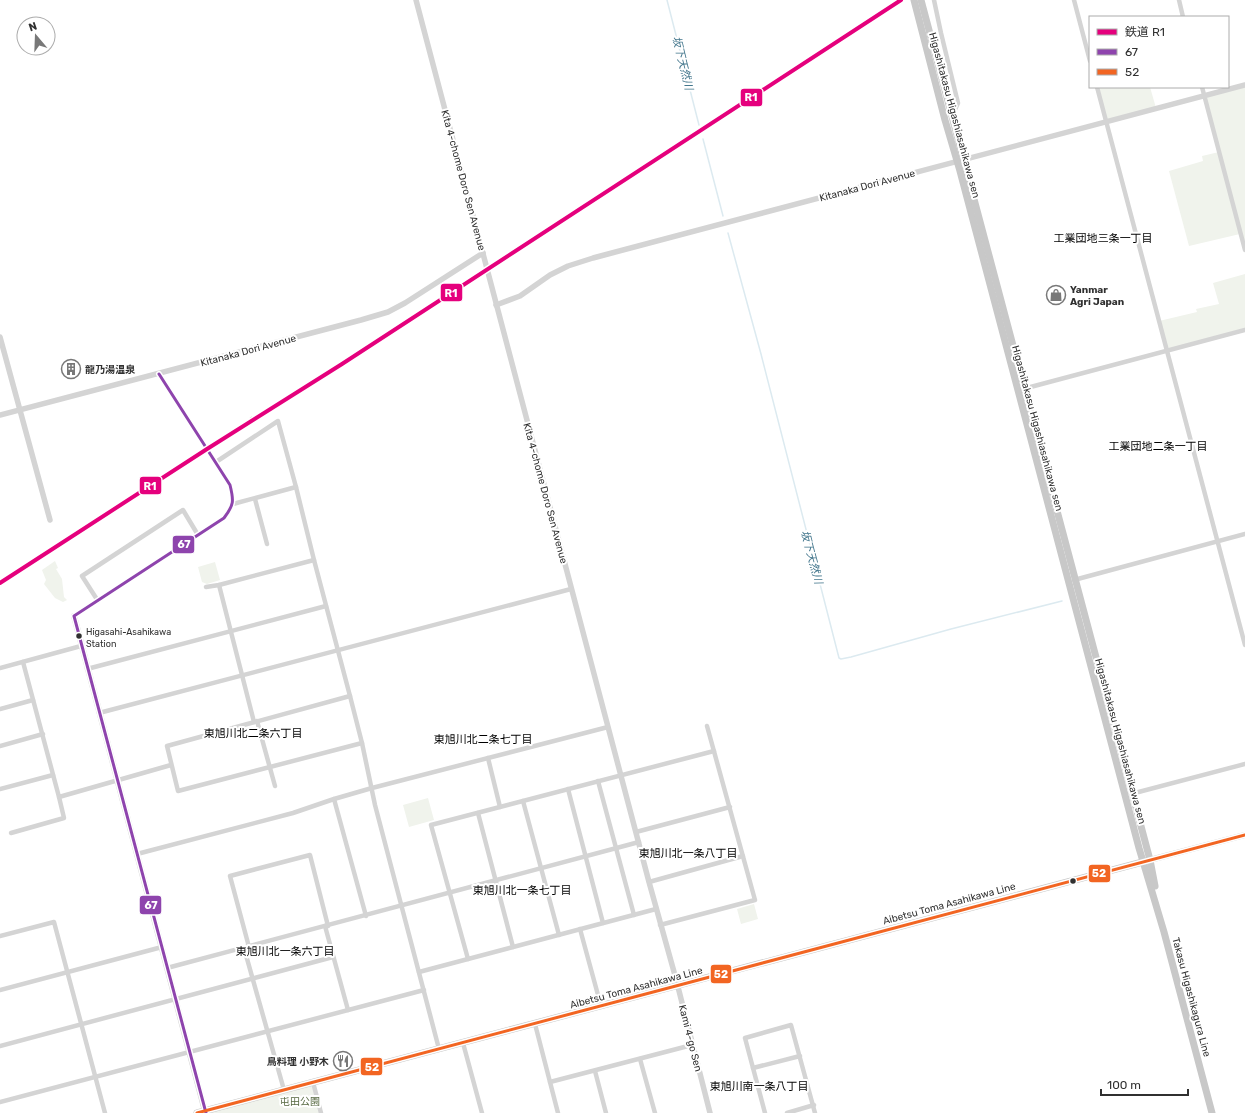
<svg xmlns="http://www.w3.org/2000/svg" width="1245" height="1113" viewBox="0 0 1245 1113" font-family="Rubik,'Noto Sans JP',sans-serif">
<rect width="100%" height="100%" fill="#fff"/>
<g fill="#f0f3ec">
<polygon points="1245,85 1245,250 1240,234 1189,246 1169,171 1203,161 1202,156 1219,152 1204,95"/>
<polygon points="1097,87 1150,87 1156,108 1106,122"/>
<polygon points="1245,274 1245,330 1171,350 1165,345 1159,321 1197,312 1196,309 1219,304 1213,283"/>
<polygon points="55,561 58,568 56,569 62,579 64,597 67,600 63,602 55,598 44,584 46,580 42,570"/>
<polygon points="215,562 220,580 207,584 202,582 198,567"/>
<polygon points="428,798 434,820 409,827 403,805"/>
<polygon points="754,904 758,919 741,924 737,909"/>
<polygon points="313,1082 321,1113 206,1113"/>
</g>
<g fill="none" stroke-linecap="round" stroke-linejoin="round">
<g stroke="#dceaf0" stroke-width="1.5">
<polyline points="667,0 699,125"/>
<polyline points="703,139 723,216"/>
<polyline points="728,233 761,354 839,658 841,659 851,657 951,629 1062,601"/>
</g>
<g stroke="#d4d4d4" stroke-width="4.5">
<polyline points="934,0 941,33 958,103 952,116"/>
<polyline points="1074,0 1090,61"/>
<polyline points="1179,0 1183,17"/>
<polyline points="1097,87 1245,645"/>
<polyline points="1202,87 1245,250"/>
<polyline points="1023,389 1245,330"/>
<polyline points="216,462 278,421 296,487 314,560 350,696 362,743 375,805 439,1049"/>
<polyline points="255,499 267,544"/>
<polyline points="233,504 296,487"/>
<polyline points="1074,580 1245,534"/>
<polyline points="219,585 254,722"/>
<polyline points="206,587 219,585 314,560"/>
<polyline points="98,601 82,576 183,510 198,535"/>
<path d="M74,616L224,518C234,505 234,501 230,485L159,374"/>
<polyline points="23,662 59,797 171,765"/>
<polyline points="0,668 81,646"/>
<polyline points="87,669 326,606"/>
<polyline points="350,696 167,746 178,791 362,743"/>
<polyline points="0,709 33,700"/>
<path d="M99,713C257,673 414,630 571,589"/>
<polyline points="257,721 275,786"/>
<polyline points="0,746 43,734"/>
<polyline points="488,758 500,807"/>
<polyline points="598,781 634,915"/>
<polyline points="0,789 53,775"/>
<polyline points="568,789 603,923"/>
<polyline points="1131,794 1245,764"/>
<polyline points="334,799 366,916"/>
<polyline points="523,801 559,935"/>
<polyline points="478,813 513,947"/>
<polyline points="636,832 730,807"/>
<polyline points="11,833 64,818 59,797"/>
<polyline points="137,854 293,813 334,799 372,788 608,727"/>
<polyline points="649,882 743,856"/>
<polyline points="660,925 755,900 707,726"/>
<polyline points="325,926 348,1010"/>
<polyline points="580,929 601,1006"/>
<polyline points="0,936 54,922 105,1113"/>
<polyline points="249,947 230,876 310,855 328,926"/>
<polyline points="244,948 284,1090"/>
<polyline points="468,959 431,825 714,751"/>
<polyline points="167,968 639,842"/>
<polyline points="419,972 656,909"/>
<polyline points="0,990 162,947"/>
<polyline points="535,1024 558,1113"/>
<polyline points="463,1043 482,1113"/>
<polyline points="0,1046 333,957"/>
<polyline points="640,1059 655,1113"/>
<polyline points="753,1068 800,1056"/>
<polyline points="595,1071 606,1113"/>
<polyline points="313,1082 321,1113"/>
<polyline points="550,1082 692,1045"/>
<polyline points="0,1102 424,990"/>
<polyline points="765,1113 745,1038 791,1025 815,1113"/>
<polyline points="787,1113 814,1105"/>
</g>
<g stroke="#d4d4d4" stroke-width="5.5">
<polyline points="416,0 649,882 676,979 710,1113"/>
<polyline points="496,305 520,296 550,275 568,266 593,258 1245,85"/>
<polyline points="0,337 50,520"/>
<polyline points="0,415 361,320 388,312 405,303 483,253"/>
</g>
<g stroke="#cecece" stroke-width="6">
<polyline points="74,616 205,1111"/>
<polyline points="1150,860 1245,835"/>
</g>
<g stroke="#c8c8c8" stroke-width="7">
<polyline points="914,0 945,120 960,171 1139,848 1164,932 1212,1113"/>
<polyline points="921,0 1150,860 1155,886"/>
<polyline points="197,1113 1150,860"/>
</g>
<polyline stroke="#bcbcbc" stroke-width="1.5" stroke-dasharray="4 3" stroke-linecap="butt" points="234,432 252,417"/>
<defs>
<path id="bus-1" d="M159,374L230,485C234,501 234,505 224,518L74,616L206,1113"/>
<polyline id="bus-2" points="197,1113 1245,835"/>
</defs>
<use href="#bus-1" stroke="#fff" stroke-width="6"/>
<use href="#bus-2" stroke="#fff" stroke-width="6"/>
<use href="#bus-1" stroke="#8e44ad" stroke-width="3"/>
<use href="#bus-2" stroke="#f26522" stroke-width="3"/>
<defs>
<polyline id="rail-1" points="0,583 207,449 342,364 901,0"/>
</defs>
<use href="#rail-1" stroke="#fff" stroke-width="7"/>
<use href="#rail-1" stroke="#e5007d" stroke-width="4"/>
</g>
<defs>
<symbol id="shop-ring" viewBox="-11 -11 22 22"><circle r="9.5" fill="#fff" stroke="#787878" stroke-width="1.5"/><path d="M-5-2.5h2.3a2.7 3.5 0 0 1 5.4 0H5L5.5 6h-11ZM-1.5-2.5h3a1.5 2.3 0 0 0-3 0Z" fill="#787878"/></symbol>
<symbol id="building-ring" viewBox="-11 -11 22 22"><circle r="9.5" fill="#fff" stroke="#787878" stroke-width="1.5"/><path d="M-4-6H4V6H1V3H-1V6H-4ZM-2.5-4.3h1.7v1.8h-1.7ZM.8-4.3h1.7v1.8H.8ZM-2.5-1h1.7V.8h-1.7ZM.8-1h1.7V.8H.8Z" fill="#787878"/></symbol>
<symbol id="restaurant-ring" viewBox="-11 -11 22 22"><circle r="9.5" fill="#fff" stroke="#787878" stroke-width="1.5"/><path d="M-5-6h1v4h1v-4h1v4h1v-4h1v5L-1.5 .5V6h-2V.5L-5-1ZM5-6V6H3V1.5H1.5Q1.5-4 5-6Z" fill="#787878"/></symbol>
</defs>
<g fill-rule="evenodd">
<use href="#shop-ring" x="1045" y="284" width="22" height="22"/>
<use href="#building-ring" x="60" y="358" width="22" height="22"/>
<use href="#restaurant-ring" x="332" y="1050" width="22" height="22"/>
</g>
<g fill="#303030" stroke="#fff" stroke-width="1.5">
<circle cx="79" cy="636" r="3.5"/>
<circle cx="1073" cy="881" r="3.5"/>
</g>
<g text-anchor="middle" stroke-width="4" stroke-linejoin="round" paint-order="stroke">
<g font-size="9" fill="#303030" stroke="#fff" text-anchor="start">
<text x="86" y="635">Higasahi-Asahikawa<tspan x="86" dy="12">Station</tspan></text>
</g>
<g font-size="10" fill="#303030" stroke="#fff">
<text transform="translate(955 115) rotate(75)" y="4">Higashitakasu Higashiasahikawa sen</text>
<text transform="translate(464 180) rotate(75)" y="4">Kita 4-chome Doro Sen Avenue</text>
<text transform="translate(867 185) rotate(-15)" y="4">Kitanaka Dori Avenue</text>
<text transform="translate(248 350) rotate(-15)" y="4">Kitanaka Dori Avenue</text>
<text transform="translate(1038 428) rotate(75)" y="4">Higashitakasu Higashiasahikawa sen</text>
<text transform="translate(546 493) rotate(75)" y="4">Kita 4-chome Doro Sen Avenue</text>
<text transform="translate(1121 741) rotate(75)" y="4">Higashitakasu Higashiasahikawa sen</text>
<text transform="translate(949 903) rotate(-15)" y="4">Aibetsu Toma Asahikawa Line</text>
<text transform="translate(636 987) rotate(-15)" y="4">Aibetsu Toma Asahikawa Line</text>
<text transform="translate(1192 997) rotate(75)" y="4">Takasu Higashikagura Line</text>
<text transform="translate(691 1038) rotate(76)" y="4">Kami 4-go Sen</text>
</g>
<g font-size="10" font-weight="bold" fill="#303030" stroke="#fff" text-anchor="start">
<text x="1070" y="293">Yanmar<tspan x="1070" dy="12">Agri Japan</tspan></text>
<text x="85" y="373">龍乃湯温泉</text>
<text x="329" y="1065" text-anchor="end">鳥料理 小野木</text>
</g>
<g font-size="10" fill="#576941" stroke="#fff">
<text x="300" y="1105">屯田公園</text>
</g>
<g font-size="11" font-style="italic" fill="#44778d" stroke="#fff">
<text transform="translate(683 63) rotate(76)" y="4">坂下天然川</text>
<text transform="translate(812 557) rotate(75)" y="4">坂下天然川</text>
</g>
<g font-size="11" fill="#000" stroke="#fff">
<text x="1103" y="242">工業団地三条一丁目</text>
<text x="1158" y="450">工業団地二条一丁目</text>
<text x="253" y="737">東旭川北二条六丁目</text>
<text x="483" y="743">東旭川北二条七丁目</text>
<text x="688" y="857">東旭川北一条八丁目</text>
<text x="522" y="894">東旭川北一条七丁目</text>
<text x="285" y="955">東旭川北一条六丁目</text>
<text x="759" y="1090">東旭川南一条八丁目</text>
</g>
</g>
<g stroke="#fff" stroke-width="1.5">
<rect x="740" y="88" width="23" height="19" rx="4" fill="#e5007d"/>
<rect x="440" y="283" width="23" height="19" rx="4" fill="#e5007d"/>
<rect x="139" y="476" width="23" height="19" rx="4" fill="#e5007d"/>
<rect x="172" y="535" width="23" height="19" rx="4" fill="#8e44ad"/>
<rect x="1088" y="864" width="23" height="19" rx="4" fill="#f26522"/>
<rect x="139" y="895" width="23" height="20" rx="4" fill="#8e44ad"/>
<rect x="710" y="964" width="22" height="20" rx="4" fill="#f26522"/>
<rect x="360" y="1057" width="23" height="19" rx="4" fill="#f26522"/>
</g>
<g font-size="11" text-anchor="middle" font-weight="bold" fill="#fff">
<text x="751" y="101">R1</text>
<text x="451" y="297">R1</text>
<text x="150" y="490">R1</text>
<text x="184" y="548">67</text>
<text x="1099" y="877">52</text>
<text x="151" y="909">67</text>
<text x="721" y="978">52</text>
<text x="372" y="1071">52</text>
</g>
<rect x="1089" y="16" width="140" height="72" fill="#ffffff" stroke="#acacac"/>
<rect x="1097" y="29" width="20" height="6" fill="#e5007d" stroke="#acacac"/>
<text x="1125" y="36" font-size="12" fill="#303030">鉄道 R1</text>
<rect x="1097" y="49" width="20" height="6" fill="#8e44ad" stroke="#acacac"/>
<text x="1125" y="56" font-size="12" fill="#303030">67</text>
<rect x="1097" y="69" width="20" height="6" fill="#f26522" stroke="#acacac"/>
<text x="1125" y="76" font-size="12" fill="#303030">52</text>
<g transform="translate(36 36) rotate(341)"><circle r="19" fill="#ffffff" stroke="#acacac"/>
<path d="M0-3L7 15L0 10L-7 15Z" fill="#787878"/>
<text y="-6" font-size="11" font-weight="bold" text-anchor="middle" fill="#303030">N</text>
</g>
<path d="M1101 1089v6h87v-6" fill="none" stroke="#303030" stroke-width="2"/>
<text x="1107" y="1089" font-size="12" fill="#303030" stroke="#ffffff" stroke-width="3" paint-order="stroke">100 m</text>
</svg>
